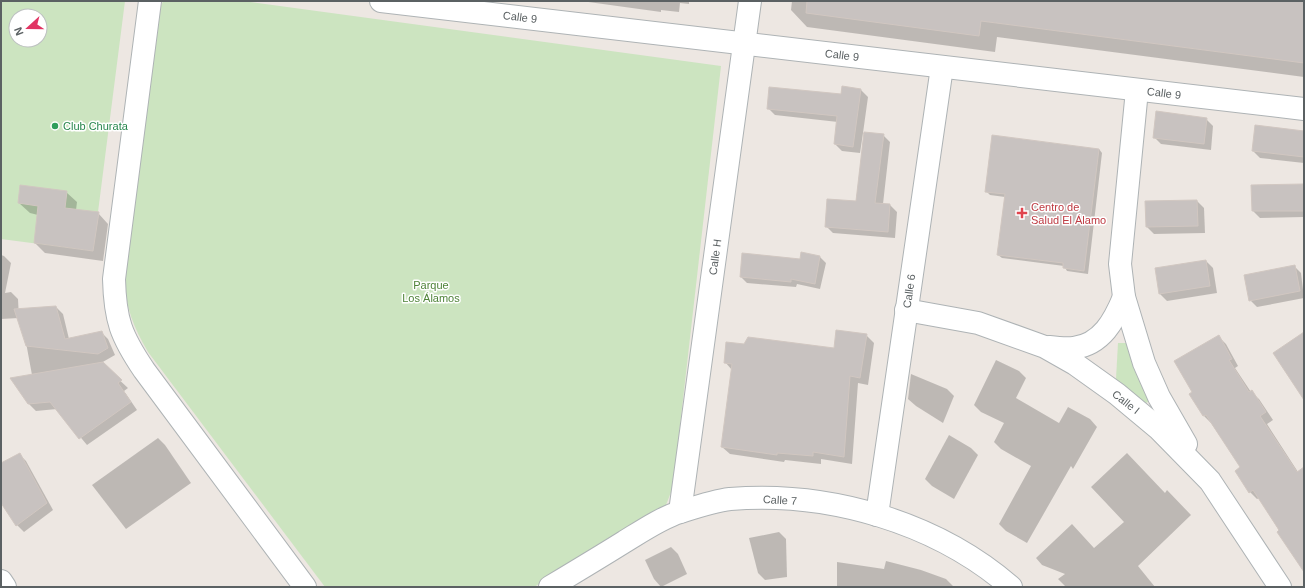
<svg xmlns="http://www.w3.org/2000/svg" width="1305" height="588" viewBox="0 0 1305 588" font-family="Arial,sans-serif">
<rect width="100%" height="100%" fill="#ede7e2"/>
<g fill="#cce4c0" fill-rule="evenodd">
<path d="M1,1H125L93,251L1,239ZM16,16H40V40H16Z"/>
<path d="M163,1H243L721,66L673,487L666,505L660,511L534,587H325L148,352C133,327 124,304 125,275L161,6Z"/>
<polygon points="1118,343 1126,343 1150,400 1145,404 1116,379"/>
</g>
<g fill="#0003">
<polygon points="581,1 689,1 689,4 680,3 679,12 661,10 661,12"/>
<polygon points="792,1 1304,1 1304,77 997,37 995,52 807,27 791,10"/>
<polygon points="843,87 861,90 868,97 863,133 883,135 890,142 883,204 890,205 897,212 895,238 833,233 826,226 856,202 864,134 863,133 860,153 842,151 835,144 838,122 775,115 768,108 841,95"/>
<polygon points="1206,119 1213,126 1211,150 1161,144 1154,137"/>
<polygon points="1304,132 1304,163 1260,158 1253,151"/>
<polygon points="1099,149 1102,153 1088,274 1067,271 1064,266 1002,258 998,255 1005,197 990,195 986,191"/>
<polygon points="1302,185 1304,187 1304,217 1260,218 1253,211 1252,186"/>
<polygon points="66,192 77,202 76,210 98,213 108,224 103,261 45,253 35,243 38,215 30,213 19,203"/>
<polygon points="1197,201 1204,208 1205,233 1154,234 1147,227"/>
<polygon points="1,255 4,256 11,263 5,293 11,292 18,299 19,318 1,319"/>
<polygon points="820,257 826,263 820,289 797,284 796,287 747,283 741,277 801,260"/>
<polygon points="1206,261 1213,268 1217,293 1167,301 1160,294"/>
<polygon points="1294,266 1301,273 1304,298 1257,307 1250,300"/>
<polygon points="56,307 63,314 69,339 101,332 108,339 115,355 101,363 128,388 124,391 137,410 87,445 57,409 36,411 29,404 32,375 20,310"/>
<polygon points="866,335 874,343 868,385 858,383 852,464 821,459 821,464 785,460 784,462 730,454 722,447 732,370 725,362 745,345 834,350"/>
<polygon points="1219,337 1226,344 1238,366 1235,368 1251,392 1259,399 1273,420 1267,424 1298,472 1304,474 1304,571 1259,498 1257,499 1250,492 1236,471 1242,468 1211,423 1204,416 1193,393"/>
<polygon points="996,360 1019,371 1026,378 1016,398 1059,423 1068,407 1090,419 1097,427 1073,469 1071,466 1027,543 1006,531 999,524 1031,466 1001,449 994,442 1004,423 981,412 974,405"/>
<polygon points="911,374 947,389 954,396 943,423 916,406 908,399"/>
<polygon points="949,435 971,448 978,455 954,499 932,486 925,479"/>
<polygon points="158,438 165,445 191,483 126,529 92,485"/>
<polygon points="1127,453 1165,493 1167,490 1191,515 1138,566 1155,587 1066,587 1058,579 1065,574 1042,565 1036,558 1072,524 1094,548 1124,522 1091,487"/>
<polygon points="19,454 26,461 53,510 24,532 17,525 1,501 1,464"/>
<polygon points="779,532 786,539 787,577 765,580 758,573 749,538"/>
<polygon points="671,547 678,554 687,574 661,587 654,579 645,560"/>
<polygon points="886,561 921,570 946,579 953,586 837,587 837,562 884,569"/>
</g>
<g fill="#c8c2c0" stroke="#d1c7c1">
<polygon points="807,1 1304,1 1304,63 981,21 979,36 806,13"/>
<polygon points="842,86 861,89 853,147 834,144 837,116 767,109 769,87 841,94"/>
<polygon points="1156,111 1207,118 1204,144 1153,138"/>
<polygon points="1255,125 1304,131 1304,157 1252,151"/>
<polygon points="864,132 884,134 875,203 890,204 888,232 825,227 827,199 856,201"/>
<polygon points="992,135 1099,149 1084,271 1063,268 1063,263 997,255 1005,194 985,192"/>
<polygon points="1303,184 1304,211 1252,211 1251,185"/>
<polygon points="20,185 67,191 65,208 99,212 93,251 34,243 38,206 18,203"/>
<polygon points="1197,200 1198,226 1146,227 1145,201"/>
<polygon points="801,252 820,256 815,284 791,279 791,282 740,277 742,253 800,259"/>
<polygon points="1206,260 1210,286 1159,294 1155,268"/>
<polygon points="1295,265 1300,291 1249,301 1244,275"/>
<polygon points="56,306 65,339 102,331 108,348 98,354 26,346 14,309"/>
<polygon points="836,330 867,334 860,378 850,376 844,457 813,452 813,456 777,453 777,455 721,447 732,364 724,363 726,342 744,344 748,337 834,348"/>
<polygon points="1304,332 1304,400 1273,353"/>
<polygon points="1219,335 1232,359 1229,360 1249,392 1252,390 1266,412 1260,416 1297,472 1304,467 1304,572 1277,532 1279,530 1253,490 1249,493 1235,471 1240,467 1206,415 1203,416 1189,394 1192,392 1174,361"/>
<polygon points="103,362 122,380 118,383 131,402 79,439 50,402 28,404 10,378"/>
<polygon points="20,453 47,503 16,526 1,503 1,463"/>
</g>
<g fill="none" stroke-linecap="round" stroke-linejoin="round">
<defs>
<g id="minor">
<path d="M150,1L114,279C115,320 121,336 144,370L305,587"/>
<polyline points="381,1 1304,109"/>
<polyline points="1137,90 1120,264 1124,297 1144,363 1159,397 1186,444"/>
<polyline points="906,310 978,323 1045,347 1075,364 1117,394 1159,429 1210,481 1280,587"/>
<path d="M1049,347C1057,348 1066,349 1074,348C1102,344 1114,321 1124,297"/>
<polyline points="680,512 750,1"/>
<polyline points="877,515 942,67"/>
<path d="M550,587C575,572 600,557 624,542C642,531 661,518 680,512C696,507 714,501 730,499C829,491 936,522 1011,587"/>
</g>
<polyline id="tertiary" points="1,581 5,587"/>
</defs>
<use href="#minor" stroke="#aeb3b5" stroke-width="24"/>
<use href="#tertiary" stroke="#aeb3b5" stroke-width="24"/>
<use href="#minor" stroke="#fff" stroke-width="22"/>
<use href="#tertiary" stroke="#fff" stroke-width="22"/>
</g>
<circle fill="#2e9e5b" stroke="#fff" stroke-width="1.5" cx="55" cy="126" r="4"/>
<path fill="#e0444e" stroke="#fff" stroke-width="1.5" d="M1020 207h4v4h4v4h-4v4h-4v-4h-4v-4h4z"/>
<g text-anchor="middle" stroke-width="3" stroke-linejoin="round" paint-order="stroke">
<g font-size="11" fill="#5b6163" stroke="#fff">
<text transform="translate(520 17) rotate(7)" y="4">Calle 9</text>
<text transform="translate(842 55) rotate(7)" y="4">Calle 9</text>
<text transform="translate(1164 93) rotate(7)" y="4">Calle 9</text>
<text transform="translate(715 257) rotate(-82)" y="4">Calle H</text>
<text transform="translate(909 291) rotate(-82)" y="4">Calle 6</text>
<text transform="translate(1126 402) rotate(38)" y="4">Calle I</text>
<text transform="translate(780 500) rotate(3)" y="4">Calle 7</text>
</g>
<g font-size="11" fill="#27864d" stroke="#fff" text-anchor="start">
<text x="63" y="130">Club Churata</text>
</g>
<g font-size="11" fill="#be3a42" stroke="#fff" text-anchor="start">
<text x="1031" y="211">Centro de<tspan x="1031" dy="13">Salud El Álamo</tspan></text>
</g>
<g font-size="11" fill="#4f8339" stroke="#fff">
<text x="431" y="289">Parque<tspan x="431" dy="13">Los Álamos</tspan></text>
</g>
</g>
<rect width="1305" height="588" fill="none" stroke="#5b6163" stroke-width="4"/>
<g transform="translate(28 28) rotate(249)"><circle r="19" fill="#ffffff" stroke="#bdc0c1"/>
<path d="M0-3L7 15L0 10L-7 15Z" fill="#e13463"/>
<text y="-6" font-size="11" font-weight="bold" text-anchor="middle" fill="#5b6163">N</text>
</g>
</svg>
